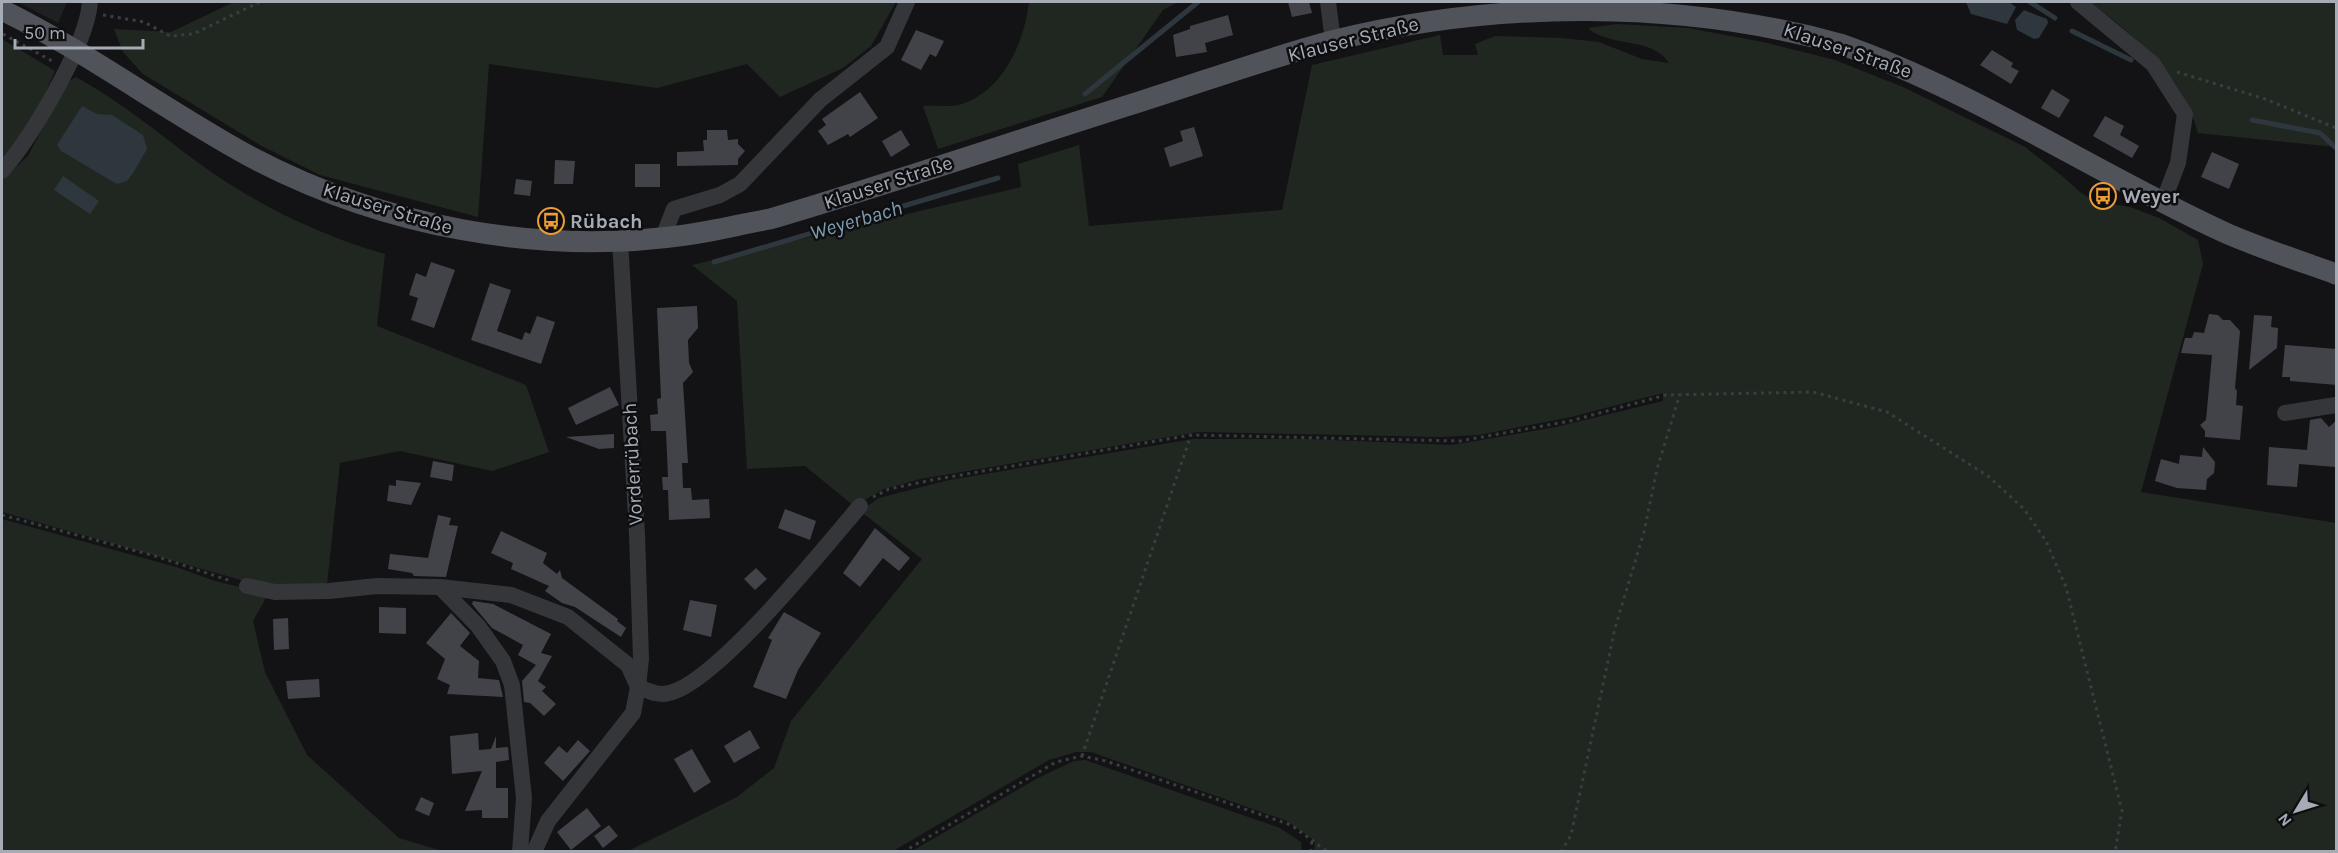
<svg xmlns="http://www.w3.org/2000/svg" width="2338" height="853" viewBox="0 0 2338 853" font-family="Karla,sans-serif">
<rect width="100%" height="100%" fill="#131315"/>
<polygon fill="#1f2022" points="18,2 67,2 58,23"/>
<g fill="#202720">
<polygon points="234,2 896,2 871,46 843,68 780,97 747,64 657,88 489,64 478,217 320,175 260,145 143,74 123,52 114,29 171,32"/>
<path d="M1029,2H1178L1163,10L1102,97L938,149L923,106C935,105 954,108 965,103C1005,87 1024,42 1029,2Z"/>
<path d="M2090,2H2336V147L2198,133C2183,75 2136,37 2090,2Z"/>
<path d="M1617,24L1688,28L1763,42L1835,60L1903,87L2025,147L2061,175L2080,192L2094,201L2130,207L2159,218L2198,240L2203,264L2141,492L2336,523V851H1314L1315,841L1287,821L1091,752H1076L1049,760L893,851L626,852L737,797L774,768L791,721L922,559L860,511L879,498L949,480L1193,439H1308L1452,445L1556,427L1663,401V393L1571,417L1479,435L1441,437L1198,432L920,479L884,489L854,506L805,466L747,469L737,301L692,265L1021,187L1018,164L1079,145L1089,226L1282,210L1312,65L1440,35L1443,55H1478L1475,44L1495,36L1562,38L1599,42L1642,59L1669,63C1652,36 1609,48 1588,28Z"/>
<polygon points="2,39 55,71 38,109 2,163"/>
<path d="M76,77C123,103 158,133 200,164C255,204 320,236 385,254L377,326L526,385L549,452L492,471L400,451L340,463L327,585L255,584L2,512V180L28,156L62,91L68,82Z"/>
<polygon points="2,519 176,567 215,581 268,594 253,621 265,672 307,755 399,838 442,851 2,852"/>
<polygon points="1085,760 1280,828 1301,842 1302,851 912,851 1038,778 1074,761"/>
</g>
<g fill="#2d373d">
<polygon points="1966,2 2009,2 2016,7 2007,24 1971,14"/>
<polygon points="2024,10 2047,19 2048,23 2039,38 2034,39 2017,30 2015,20"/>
<polygon points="82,106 97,114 112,115 143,135 147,149 133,173 127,181 117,184 61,151 57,145"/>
<polygon points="63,176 99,201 90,214 54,190"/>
</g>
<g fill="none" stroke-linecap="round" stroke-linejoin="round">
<g stroke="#2d373d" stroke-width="5">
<polyline points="2030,2 2055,18"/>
<polyline points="2072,31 2131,60"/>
<polyline points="1085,94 1198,2"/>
<polyline points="2252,120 2320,133 2336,148"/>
<polyline points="714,262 998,178"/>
</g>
</g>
<g fill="#424348">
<polygon points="1288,2 1309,2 1312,13 1292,17"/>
<polygon points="1228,15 1233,35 1205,43 1207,52 1176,57 1173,35 1190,29 1190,26"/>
<polygon points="916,30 944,41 936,57 930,54 921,70 901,60"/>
<polygon points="1992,50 2013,63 2011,67 2019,71 2011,84 1980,65"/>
<polygon points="2052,89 2070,100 2059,118 2041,108"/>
<polygon points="860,92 878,118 850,137 848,134 828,145 818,131 826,125 822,119"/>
<polygon points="2105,116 2124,126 2120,135 2139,146 2132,158 2093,136"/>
<polygon points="1194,127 1203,156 1170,167 1164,148 1183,141 1180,131"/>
<polygon points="707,130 727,130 728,140 738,139 738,144 745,151 738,159 738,165 677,166 677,152 704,151 703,140 707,140"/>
<polygon points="901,130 910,145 891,157 882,141"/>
<polygon points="2212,152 2239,164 2229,189 2201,177"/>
<polygon points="555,160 575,161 573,184 554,184"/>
<rect x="635" y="164" width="25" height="23"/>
<polygon points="516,179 532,181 530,196 514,194"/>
<polygon points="431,262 455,270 434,328 411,320 418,298 409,295 416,273 426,277"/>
<polygon points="490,283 511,290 497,331 522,340 525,332 530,334 537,316 555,322 541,364 471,340"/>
<polygon points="697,306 698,328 688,340 689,363 693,372 683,383 688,463 682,463 683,488 691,488 692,500 709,499 710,518 669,520 668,490 663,490 662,477 668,477 666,431 651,431 650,415 658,414 657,399 661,398 657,308"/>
<polygon points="2209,314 2218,315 2223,320 2230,320 2240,331 2235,388 2237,391 2236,405 2243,406 2240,440 2205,437 2205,431 2200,425 2206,420 2212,355 2181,353 2185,338 2192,338 2194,332 2204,333"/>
<polygon points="2254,315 2272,316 2271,327 2278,328 2277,348 2249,370"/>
<polygon points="2285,345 2337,349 2337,385 2290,381 2290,377 2282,377"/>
<polygon points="610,387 619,405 576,425 568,408"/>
<polygon points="2321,418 2329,427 2337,420 2335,467 2299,464 2297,487 2267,485 2269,447 2307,450 2310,420"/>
<polygon points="614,434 614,448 599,449 566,437"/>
<polygon points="2203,447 2215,462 2214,473 2207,479 2206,490 2177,488 2155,481 2161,459 2179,464 2180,455 2202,457"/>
<polygon points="433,461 454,465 452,481 430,477"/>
<polygon points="396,480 421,483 411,505 387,501 389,485 396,486"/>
<polygon points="785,509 816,521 810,540 778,528"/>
<polygon points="438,515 451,518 449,525 458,526 446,577 414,576 412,573 388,569 390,554 428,558"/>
<polygon points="875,528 910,558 899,571 883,558 860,587 843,573"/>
<polygon points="501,531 547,553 543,563 557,574 560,570 562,578 618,619 617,621 626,628 621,637 575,607 562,603 545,591 549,586 511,569 513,563 491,553"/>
<polygon points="756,568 767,579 755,590 744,579"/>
<polygon points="690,600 717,605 711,637 683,630"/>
<polygon points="473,601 493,604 551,634 541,653 552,656 538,681 546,687 542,691 556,704 544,716 530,703 524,702 522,681 536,665 518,655 523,645 492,628 472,604"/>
<polygon points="379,607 406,608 406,634 379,633"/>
<polygon points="784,612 821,633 798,670 786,699 753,687 772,640 768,638"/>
<polygon points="451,613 470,633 460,646 479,661 478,678 499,680 503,697 447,694 450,685 437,679 445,659 426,643"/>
<polygon points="288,618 289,649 274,650 273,619"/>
<polygon points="319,679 320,697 288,699 286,681"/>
<polygon points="750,730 760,748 734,763 724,746"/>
<polygon points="478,733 479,750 491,749 496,736 496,748 508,747 509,760 496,762 496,788 508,788 508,818 482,818 482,810 465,811 482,771 452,774 450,736"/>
<polygon points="578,740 590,751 563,781 544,763 559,746 567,753"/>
<polygon points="692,749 711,782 694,793 674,759"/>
<polygon points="421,797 434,803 429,816 415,810"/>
<polygon points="587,808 601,826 571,850 557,832"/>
<polygon points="609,825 618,836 603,848 594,836"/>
</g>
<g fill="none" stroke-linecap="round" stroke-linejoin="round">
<g stroke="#3a3d41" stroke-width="3" stroke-dasharray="3 4.5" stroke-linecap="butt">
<polyline points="103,15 144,22 170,36 193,34 260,2"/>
<polyline points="3,34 52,61"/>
<polyline points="2177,72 2265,99 2336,128"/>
<polyline points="873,497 889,489 932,480 1191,435 1460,441 1570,421 1666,395 1813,392 1887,412 1988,476 2024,509 2046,541 2066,587 2122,811 2115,852"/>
<polyline points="2,515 155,556 231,581"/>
<polyline points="1082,756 1191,435"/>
<polyline points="903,852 1056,762 1082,756 1106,761 1291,825 1328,852"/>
<polyline points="1311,852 1312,837"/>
<polyline points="1561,852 1571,835 1615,628 1644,532 1657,469 1680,394"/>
</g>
<g stroke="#34363a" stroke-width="16">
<polyline points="1328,2 1333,41"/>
<polyline points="2078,2 2153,64 2185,114 2178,163 2163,202"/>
<path d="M2,171C31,138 87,45 90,2"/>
<polyline points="663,237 674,209 720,195 740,184 820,100 887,47 907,2"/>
<polyline points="2285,413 2336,405"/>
<path d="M247,586L275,592L329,591L377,586L440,587L511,595L568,617L628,665L638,687C649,691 658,696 669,693C716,683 826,546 860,506"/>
<polyline points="440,587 478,626 503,661 512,685 524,798 520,852"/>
<polyline points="534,852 548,821 633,713 638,687 641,659 637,534 620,240"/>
</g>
<path stroke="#505359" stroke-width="21" d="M2,10C88,52 166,111 251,157C382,226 539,256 686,235C714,231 742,224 770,219C895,182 1018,140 1142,101C1205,81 1268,58 1332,41C1495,0 1680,0 1840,44C1977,92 2096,174 2228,234C2263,249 2300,261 2336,274"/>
</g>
<defs>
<symbol id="bus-ring" viewBox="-11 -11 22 22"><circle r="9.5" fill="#0e0e10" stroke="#eb9c35" stroke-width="1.5"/><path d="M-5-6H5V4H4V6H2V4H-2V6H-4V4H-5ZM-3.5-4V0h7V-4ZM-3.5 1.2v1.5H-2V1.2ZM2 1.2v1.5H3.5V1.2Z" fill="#eb9c35"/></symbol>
</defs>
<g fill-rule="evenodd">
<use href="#bus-ring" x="2088" y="181" width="30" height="30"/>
<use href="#bus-ring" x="536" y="206" width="30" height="30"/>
</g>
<g text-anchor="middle" stroke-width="5" stroke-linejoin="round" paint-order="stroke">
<g font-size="20" fill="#a5acb5" stroke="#0e0e10">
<text transform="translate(1353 39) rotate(-14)" y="7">Klauser Straße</text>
<text transform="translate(1848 50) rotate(19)" y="7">Klauser Straße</text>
<text transform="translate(888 182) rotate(-18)" y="7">Klauser Straße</text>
<text transform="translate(388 208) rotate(17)" y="7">Klauser Straße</text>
<text transform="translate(632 464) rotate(-93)" y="7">Vorderrübach</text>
</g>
<g font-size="20" font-weight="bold" fill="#a5acb5" stroke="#0e0e10" text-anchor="start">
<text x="2122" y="203">Weyer</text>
<text x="570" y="228">Rübach</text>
</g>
<g font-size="21" font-style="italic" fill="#7d9caf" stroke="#0e0e10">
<text transform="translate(856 220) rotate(-16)" y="7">Weyerbach</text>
</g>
</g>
<rect width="2338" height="853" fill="none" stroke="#a5acb5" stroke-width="6"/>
<g transform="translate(2296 811) rotate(232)" stroke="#0e0e10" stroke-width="4.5" paint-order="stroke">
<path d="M0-4.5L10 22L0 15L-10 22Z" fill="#a5acb5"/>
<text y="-9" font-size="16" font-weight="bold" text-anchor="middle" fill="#a5acb5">N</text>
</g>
<path d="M15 39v9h128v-9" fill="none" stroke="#a5acb5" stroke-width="3"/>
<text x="24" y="39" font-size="18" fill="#a5acb5" stroke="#0e0e10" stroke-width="4.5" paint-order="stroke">50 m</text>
</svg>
